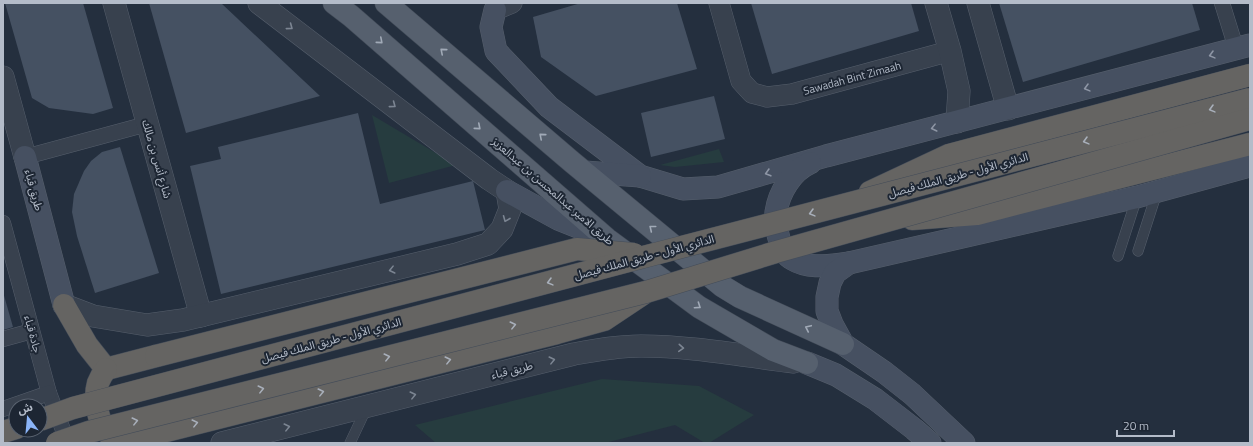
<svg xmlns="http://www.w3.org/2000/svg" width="1253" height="446" viewBox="0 0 1253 446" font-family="'Titillium Web','Noto Sans Arabic',sans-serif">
<rect width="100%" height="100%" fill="#242f3e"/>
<g fill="#263c3f">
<polygon points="372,115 456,165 389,183"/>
<polygon points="719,149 724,162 675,167 660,165"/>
<polygon points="602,379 699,386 754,415 709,443 705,443 675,425 605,443 436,443 415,425"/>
</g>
<g fill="#455162">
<polygon points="5,3 83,3 113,108 93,114 49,108 32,98"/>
<polygon points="149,3 221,3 320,96 186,133"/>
<polygon points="581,3 677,3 697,69 596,96 541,57 533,17"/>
<polygon points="751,3 911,3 919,31 772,74"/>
<polygon points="999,3 1192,3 1200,30 1023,82"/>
<polygon points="714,96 725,139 651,157 641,113"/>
<polygon points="358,113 380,204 473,181 485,230 221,294 190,166 221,159 218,147"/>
<polygon points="120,147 159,273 95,293 77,236 72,212 74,194 84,171 91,161 102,152"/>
<polygon points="3,292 13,327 3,330"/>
</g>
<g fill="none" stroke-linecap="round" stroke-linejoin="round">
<defs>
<g id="service">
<polyline points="1138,251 1157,192"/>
<polyline points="1118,256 1137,197"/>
<polyline points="350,443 367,407"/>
</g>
<g id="pedestrian">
<polyline points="1222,3 1236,48"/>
<polyline points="25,157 147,124"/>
<polyline points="3,223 49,393 68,443"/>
<polyline points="3,339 32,331"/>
<polyline points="3,409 49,393"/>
</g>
<g id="minor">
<polyline points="719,3 741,81 752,93 767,97 792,94 950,51"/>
<polyline points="495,10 512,3"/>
</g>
<g id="tertiary">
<polyline points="114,3 201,316"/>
<polyline points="936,3 950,51 959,91 957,122"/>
<polyline points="978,3 1008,109"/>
<polyline points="3,77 25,157"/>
<polyline points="64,305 93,316 147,325 183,320 457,254 488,244 502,229 510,209 507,191 489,179 259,3"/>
<path d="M222,443L574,354C596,350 618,346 641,346C692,346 744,356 794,362"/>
</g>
<g id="secondary">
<polyline points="495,10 491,27 496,51 549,107 640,176 683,189 718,187 826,156 1250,45"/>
<polyline points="25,157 64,305"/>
<path d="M810,163C792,171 779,192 776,212C775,222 777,232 780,242C783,249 786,256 792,259C810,270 830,265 849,263"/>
<polyline points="585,172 640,176"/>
<polyline points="507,191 558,219 603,237"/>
<polyline points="807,363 836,375 875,399 914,429 930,443"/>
<polyline points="964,443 912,394 884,372 843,344 832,324 827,311 827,297 830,283 835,273 849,263 1137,197 1250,166"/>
</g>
<g id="primary">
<polyline points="334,3 351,16 607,239 699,307 773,350 807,363"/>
<polyline points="386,3 572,162 722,286 740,297 843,344"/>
</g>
<g id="trunk">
<polyline points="870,192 949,155 1250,75"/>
<polyline points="912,219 977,214 1250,144"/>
<polyline points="64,305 87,345 106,369 156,356"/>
<path d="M106,369C103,373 100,378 98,383C94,397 97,419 106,431C109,435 113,438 118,441L158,433L557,333L604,320L643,294"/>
<polyline points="3,432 16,428"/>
</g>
</defs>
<use href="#service" stroke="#565f6c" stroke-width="11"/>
<use href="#pedestrian" stroke="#565f6c" stroke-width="16"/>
<use href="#minor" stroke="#565f6c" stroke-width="21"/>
<use href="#tertiary" stroke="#565f6c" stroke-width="23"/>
<use href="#secondary" stroke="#565f6c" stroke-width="23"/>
<use href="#primary" stroke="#414a57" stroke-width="23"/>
<use href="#trunk" stroke="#434c59" stroke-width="23"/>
<use href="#service" stroke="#38414e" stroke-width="10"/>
<use href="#pedestrian" stroke="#38414e" stroke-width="15"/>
<use href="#minor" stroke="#38414e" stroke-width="20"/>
<use href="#tertiary" stroke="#38414e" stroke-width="22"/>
<use href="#secondary" stroke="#465061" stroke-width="22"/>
<use href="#primary" stroke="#56606e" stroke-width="22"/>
<use href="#trunk" stroke="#656462" stroke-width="22"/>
<defs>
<g id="trunk-bridge">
<polyline points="156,356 577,249 634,254"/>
<polyline points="40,420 73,408 651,255 1250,99"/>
<polyline points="57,443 89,432 646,292 776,252 1250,119"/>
</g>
</defs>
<use href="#trunk-bridge" stroke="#434c59" stroke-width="23" stroke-linecap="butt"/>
<use href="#trunk-bridge" stroke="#656462" stroke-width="22"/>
</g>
<defs><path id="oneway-chevron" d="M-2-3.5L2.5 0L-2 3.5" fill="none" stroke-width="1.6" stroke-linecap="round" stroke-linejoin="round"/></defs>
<g stroke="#7c8592">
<use href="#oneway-chevron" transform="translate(290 27) rotate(37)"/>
<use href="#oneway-chevron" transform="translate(393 105) rotate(37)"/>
<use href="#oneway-chevron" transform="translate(506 219) rotate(112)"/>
<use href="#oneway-chevron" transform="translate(392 270) rotate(166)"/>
<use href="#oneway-chevron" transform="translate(681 348) rotate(4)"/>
<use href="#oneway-chevron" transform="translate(552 360) rotate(-14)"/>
<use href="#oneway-chevron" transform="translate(413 395) rotate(-14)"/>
<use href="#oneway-chevron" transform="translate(287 427) rotate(-14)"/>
</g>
<g stroke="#a1aab7">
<use href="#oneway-chevron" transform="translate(380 41) rotate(41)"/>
<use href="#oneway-chevron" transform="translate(443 51) rotate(-139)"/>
<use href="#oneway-chevron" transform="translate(478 127) rotate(41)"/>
<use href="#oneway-chevron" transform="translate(542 136) rotate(-139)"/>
<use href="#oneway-chevron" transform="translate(652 228) rotate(-141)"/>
<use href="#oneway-chevron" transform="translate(698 306) rotate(34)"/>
<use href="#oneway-chevron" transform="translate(808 328) rotate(-155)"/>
</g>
<g stroke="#8e96a5">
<use href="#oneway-chevron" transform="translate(1212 55) rotate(165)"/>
<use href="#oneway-chevron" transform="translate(1087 88) rotate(165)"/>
<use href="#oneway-chevron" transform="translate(934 128) rotate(166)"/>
<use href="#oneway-chevron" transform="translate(768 173) rotate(164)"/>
</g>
<g stroke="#a8afba">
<use href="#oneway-chevron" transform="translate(1212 109) rotate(165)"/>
<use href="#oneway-chevron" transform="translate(1086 141) rotate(165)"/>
<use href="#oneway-chevron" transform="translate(812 213) rotate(165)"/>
<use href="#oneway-chevron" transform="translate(550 282) rotate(165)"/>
<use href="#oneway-chevron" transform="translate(513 325) rotate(-14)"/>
<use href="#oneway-chevron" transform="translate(387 357) rotate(-14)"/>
<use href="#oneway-chevron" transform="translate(448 360) rotate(-14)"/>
<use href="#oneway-chevron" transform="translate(261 389) rotate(-14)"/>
<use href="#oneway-chevron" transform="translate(321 392) rotate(-14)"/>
<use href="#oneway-chevron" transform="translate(135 421) rotate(-14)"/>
<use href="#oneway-chevron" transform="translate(195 423) rotate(-14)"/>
</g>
<g text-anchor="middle" stroke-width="4" stroke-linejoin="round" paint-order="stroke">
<g font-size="11" fill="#b4bcc9" stroke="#1d2633">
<text transform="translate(852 78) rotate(-15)" y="4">Sawadah Bint Zimaah</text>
<text transform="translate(157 159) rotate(74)" y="4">شارع أنس بن مالك</text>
<text transform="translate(958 175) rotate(-15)" y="4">الدائري الأول - طريق الملك فيصل</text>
<text transform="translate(34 190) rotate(75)" y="4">طريق قباء</text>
<text transform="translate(553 191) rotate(41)" y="4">طريق الامير عبدالمحسن بن عبدالعزيز</text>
<text transform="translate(644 257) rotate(-15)" y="4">الدائري الأول - طريق الملك فيصل</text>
<text transform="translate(33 334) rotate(75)" y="4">جادة قباء</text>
<text transform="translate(331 340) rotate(-15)" y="4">الدائري الأول - طريق الملك فيصل</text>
<text transform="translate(512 370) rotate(-14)" y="4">طريق قباء</text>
</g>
</g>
<rect width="1253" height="446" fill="none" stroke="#b4bcc9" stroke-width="8"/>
<g transform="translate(28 418) rotate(344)"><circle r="19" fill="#1d2633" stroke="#59626f"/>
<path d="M0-3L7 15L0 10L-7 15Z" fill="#8ab4f8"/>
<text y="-6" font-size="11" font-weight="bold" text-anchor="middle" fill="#b4bcc9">ش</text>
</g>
<path d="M1117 430v6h57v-6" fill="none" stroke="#b4bcc9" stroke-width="2"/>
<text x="1123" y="430" font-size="12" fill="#b4bcc9" stroke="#1d2633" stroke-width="3" paint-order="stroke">20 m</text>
</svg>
